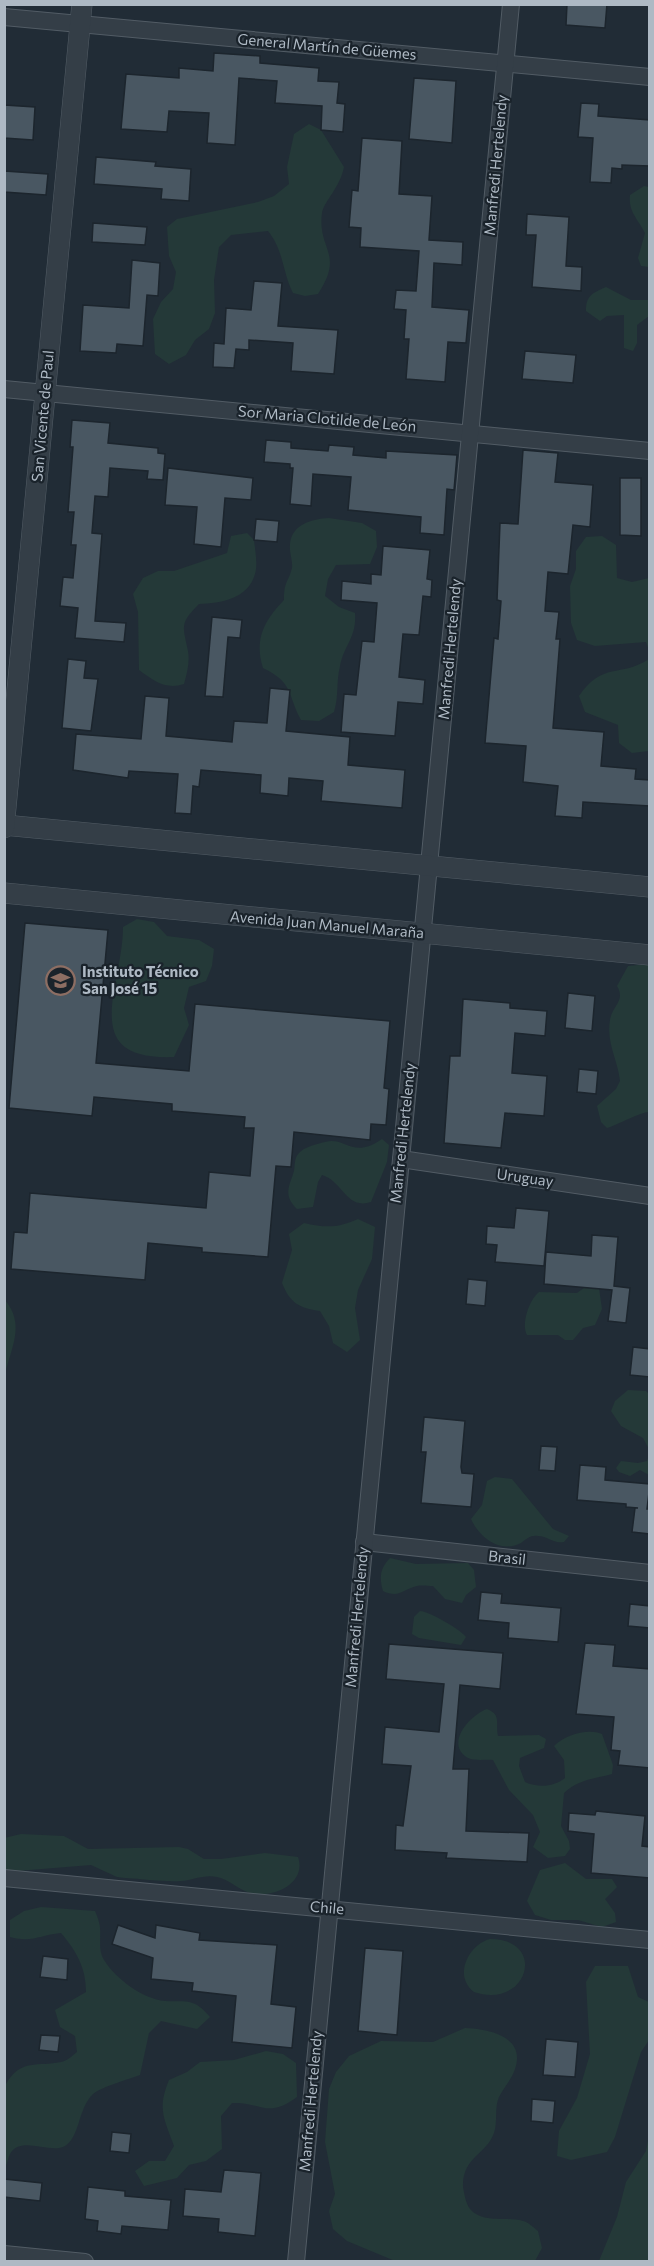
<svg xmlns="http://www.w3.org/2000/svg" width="654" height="2266" viewBox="0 0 654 2266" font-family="Commissioner,sans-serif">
<rect width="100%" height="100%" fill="#212c36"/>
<g fill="#243938">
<path d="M309,124L321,130L344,167C340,188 324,201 322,213C317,250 345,253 318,294L305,296L293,293C282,271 284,251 268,231L231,235L219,247L214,280L215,313L209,329L195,340L186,355L169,364L155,354L153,319L161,302L173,289L176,272L169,256L167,227L177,219L258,202L274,196L289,184L287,167L294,134Z"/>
<path d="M644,186L649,187V267L641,266L638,258L645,233C638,219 628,212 630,195Z"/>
<path d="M606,287L631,300H649V316L637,325V343L633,351L624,348V315L607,316L600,321L586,311C586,295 593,293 606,287Z"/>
<path d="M329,518L362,523L376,531L377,547L370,564L336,565L328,579L325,596L339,607L355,613C357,637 344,645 340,666C336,682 339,696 334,712L319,721L301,720C287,694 294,683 263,668C254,639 264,621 284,600C284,581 288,583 292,568C293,561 289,552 290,544C292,524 312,519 329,518Z"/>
<path d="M247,533L254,540C255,550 258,564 255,574C248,599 221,603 199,604C179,624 183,626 188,651C190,662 187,673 184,684C166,690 154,681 139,670L138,612L133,594L143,578L158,571H174L227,553L231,536Z"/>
<polygon points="602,536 616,545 617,578 632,582 649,578 649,650 646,642 595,646 577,640 571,623 570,586 576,569 576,551 586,537"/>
<path d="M649,659V751L632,753L619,743L618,725L585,712L579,696C603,661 620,678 649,659Z"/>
<path d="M137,919L154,922L167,936L199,940L214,949L212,966L206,981L189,987L184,1008L189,1025L174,1057C76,1061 123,987 123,927Z"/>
<path d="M649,964V1112C640,1112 620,1124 607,1128L601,1122L597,1106L616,1089L620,1081C618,1060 606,1043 610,1020C612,1006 626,1001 617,986L628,966Z"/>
<path d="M382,1139L389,1145L387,1162L371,1202C346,1210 343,1181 322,1175L318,1182L313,1207L297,1209C283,1195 289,1187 294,1171C295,1165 294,1158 299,1153C304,1147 317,1144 325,1142C346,1136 352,1160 382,1139Z"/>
<path d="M358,1219L375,1227L372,1259L358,1290L355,1308L360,1340L347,1352L333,1343L329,1326L320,1311C299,1308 290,1303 282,1283L292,1250L289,1234L304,1223C326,1228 338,1228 358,1219Z"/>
<path d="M588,1285L599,1288L602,1309L595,1325L583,1328L573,1340H565L558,1335H527C521,1324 529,1300 539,1292L577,1293Z"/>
<path d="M5,1300C25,1324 12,1346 5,1374Z"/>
<polygon points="628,1390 646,1391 649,1394 649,1449 643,1438 621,1426 611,1411 615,1401"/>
<polygon points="649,1455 649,1475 640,1470 630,1476 619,1472 616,1468 621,1461 638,1463 647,1461"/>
<path d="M495,1477L512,1479L553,1529L569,1536L564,1542C553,1544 548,1536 538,1536C530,1535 527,1539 521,1543C500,1554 479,1537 471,1519L482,1505L487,1481Z"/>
<path d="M390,1558L416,1564L468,1563L474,1570L476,1587L466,1595L462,1603L445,1599L433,1586C428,1586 422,1585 417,1586C403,1589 399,1599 383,1591C379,1577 380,1568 390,1558Z"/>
<path d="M420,1611C430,1612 460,1629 466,1637L461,1645L419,1638L412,1634L414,1617Z"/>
<path d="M487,1709C502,1715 495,1723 498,1736L539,1735L546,1739L544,1748L520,1758L519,1766L525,1782C538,1788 554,1787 565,1778L564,1760L554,1746C565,1735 588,1728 602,1734L613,1765L612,1774C594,1779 579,1779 564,1793L561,1826L569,1841L570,1849L565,1856L548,1858L533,1847L540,1832L533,1815L509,1790L493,1760C484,1759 472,1762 465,1756C446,1741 472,1714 487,1709Z"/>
<path d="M21,1834L64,1836L88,1849L179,1847L188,1849L204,1859H221L265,1853L298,1857C307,1883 274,1899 250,1893C239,1890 229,1879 217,1877C205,1874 193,1880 181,1881C163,1882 143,1879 125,1878L117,1877L91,1865L5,1872L4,1838Z"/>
<polygon points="565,1863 586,1879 612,1879 617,1887 605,1899 615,1913 616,1922 602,1927 578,1920 551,1920 535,1915 527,1901 540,1870"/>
<path d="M41,1907L95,1911C97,1916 100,1923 100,1928C101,1940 98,1950 104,1960C116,1979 143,1999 165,2001C188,2002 194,1998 210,2017L197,2029L161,2021L149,2033L140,2075C129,2079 101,2087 93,2094C78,2108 80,2137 65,2146C51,2154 24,2137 12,2151C8,2155 8,2163 5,2167L6,2084C21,2058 38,2067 61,2062C67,2061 72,2056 77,2052L75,2036L60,2027L55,2010L86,1992C86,1968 77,1952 61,1933C40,1935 32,1943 10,1937V1920L24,1911Z"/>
<path d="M490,1939C548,1939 528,2010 474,1992C453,1976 468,1945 490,1939Z"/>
<polygon points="595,1966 628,1966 638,1997 649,2002 649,2040 641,2052 615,2137 607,2152 571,2160 557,2156 559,2131 577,2098 590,2054 586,1982"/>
<path d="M465,2028C490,2029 526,2037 515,2069C512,2079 504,2087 499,2097C494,2108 498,2122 494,2133C486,2155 462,2157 463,2187C464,2193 466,2204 470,2209C483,2224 506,2216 523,2221C528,2222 534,2228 538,2231L542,2248L535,2261H395L347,2241L333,2229L329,2211L335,2194L325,2142L329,2089L336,2072L349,2056L381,2041L433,2042Z"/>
<path d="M266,2051L283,2054L296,2063L297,2097C267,2119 263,2102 232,2103L221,2116L222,2149L206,2161L189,2165L177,2178L144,2186L135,2171L149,2161H165L174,2146C164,2118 157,2109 169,2080L187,2072L200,2062L234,2060Z"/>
<polygon points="649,2135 649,2261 599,2261 617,2217 626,2182 646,2151"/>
</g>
<g fill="#495762" stroke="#1c252d" stroke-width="1.5">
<polygon points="567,4 607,4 605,28 566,25"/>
<polygon points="214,53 260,56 260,63 319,68 318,81 339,82 337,103 345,104 343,132 321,130 322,106 275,103 277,81 239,78 235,145 207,143 209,113 169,111 167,132 121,129 126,74 179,78 179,68 213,71"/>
<polygon points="414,78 456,81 452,143 409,139"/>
<polygon points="581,103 599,104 598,116 650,120 650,166 622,165 622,169 612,168 611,183 590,182 593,138 578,137"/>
<polygon points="4,105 35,107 33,140 4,138"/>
<polygon points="362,138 402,141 399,194 432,196 429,240 463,242 462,265 434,263 432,307 469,310 466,343 448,342 445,382 406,379 409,339 404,339 406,310 394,309 396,290 416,291 419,251 360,247 361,228 349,227 352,190 358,191"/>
<polygon points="96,157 156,162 155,166 191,169 189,201 161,199 162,189 94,184"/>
<polygon points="4,171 48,174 46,195 4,192"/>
<polygon points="527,214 569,217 566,266 582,267 581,291 532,287 536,235 526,235"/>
<polygon points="93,223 147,227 145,245 92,242"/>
<polygon points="132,260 160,263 158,296 147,295 143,346 117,344 116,353 80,351 83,305 129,308"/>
<polygon points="254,281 282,283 278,326 338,330 334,374 291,371 293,343 249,340 249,350 236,349 234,368 213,367 214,343 224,344 226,308 251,310"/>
<polygon points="525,351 576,355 573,383 522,379"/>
<polygon points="72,420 110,423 108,443 158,448 158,453 165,454 163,480 147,479 148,471 110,468 108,497 95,496 92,533 102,534 95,621 126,623 124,642 75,638 78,608 60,606 63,577 73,578 76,545 71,545 74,512 68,512 73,447 70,447"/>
<polygon points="266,440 291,442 291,448 328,451 329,445 354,447 353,455 386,458 386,451 457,455 454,490 447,489 444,535 420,533 421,517 348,510 351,477 313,474 311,506 290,504 293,468 290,468 290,464 264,462"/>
<polygon points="523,450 558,453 555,482 593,485 590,527 573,525 568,574 548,572 545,611 559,612 556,639 560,639 553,728 604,732 601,766 636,769 635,779 650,780 650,806 583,802 582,818 555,816 558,786 523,782 526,746 485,743 494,638 498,639 501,601 497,600 500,523 518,524"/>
<polygon points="168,468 253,478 251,500 225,498 221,547 194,544 197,507 165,505"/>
<polygon points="620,478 641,478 641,536 620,535"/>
<polygon points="256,519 279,521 277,542 254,540"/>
<polygon points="383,546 430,550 427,579 432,580 431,597 423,596 419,635 403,634 399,677 425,680 423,704 398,702 395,736 341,732 344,694 356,695 362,641 374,642 377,603 341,600 342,581 371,584 371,574 381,575"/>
<polygon points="212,617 242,620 240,638 228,637 223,697 205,696"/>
<polygon points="68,659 86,661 84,678 98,679 91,731 62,728"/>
<polygon points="270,688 290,690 286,731 350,737 348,765 405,770 402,808 321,801 323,781 289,778 288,796 260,793 261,775 201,770 199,787 193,786 191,814 175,813 178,774 129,771 128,778 73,770 76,734 141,739 145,696 169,698 166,736 232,742 234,721 267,723"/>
<polygon points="25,923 108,930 96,1063 189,1071 195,1004 390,1021 384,1088 389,1089 386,1125 371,1124 370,1140 294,1132 291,1167 276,1166 268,1257 202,1252 202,1248 148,1243 145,1280 11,1269 14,1232 27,1233 30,1193 206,1208 209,1172 250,1176 254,1128 244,1128 245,1117 172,1111 172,1104 94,1097 92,1116 9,1108"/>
<polygon points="568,993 595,996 592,1031 565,1028"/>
<polygon points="463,999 510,1003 510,1008 547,1011 545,1036 515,1033 512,1073 547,1076 544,1116 505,1113 501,1148 444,1143 450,1056 460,1056"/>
<polygon points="579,1069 598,1071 596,1094 577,1092"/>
<polygon points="516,1208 549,1211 544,1266 495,1262 497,1245 486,1244 487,1226 514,1228"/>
<polygon points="592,1235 618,1237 614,1286 630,1288 626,1323 608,1321 612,1290 544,1284 546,1252 591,1256"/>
<polygon points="468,1279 487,1281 485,1306 466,1304"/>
<polygon points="633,1347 650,1349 650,1377 630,1375"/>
<polygon points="424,1417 465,1421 461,1467 462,1473 474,1474 471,1507 421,1503 426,1452 421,1452"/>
<polygon points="541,1446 557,1447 555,1471 539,1470"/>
<polygon points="580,1465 606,1467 605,1480 650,1484 647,1509 650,1509 650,1534 632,1532 635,1508 638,1508 626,1507 626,1504 577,1500"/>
<polygon points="481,1592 502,1594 501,1603 561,1608 558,1642 508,1638 509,1623 478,1620"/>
<polygon points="630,1604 650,1606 650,1628 628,1626"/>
<polygon points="585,1643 615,1645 613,1666 650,1669 650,1768 618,1765 620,1751 611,1750 614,1717 576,1714"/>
<polygon points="389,1644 503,1653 500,1689 460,1685 453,1769 469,1769 466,1831 529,1833 527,1862 446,1858 447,1853 395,1850 396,1825 403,1826 411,1766 382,1764 385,1727 439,1732 444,1684 386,1679"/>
<polygon points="596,1811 645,1816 642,1846 650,1847 650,1878 591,1873 594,1834 568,1831 569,1813 595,1815"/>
<polygon points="118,1925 155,1938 156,1925 200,1933 199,1940 277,1945 271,2004 296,2007 292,2048 232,2042 236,1996 192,1991 193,1983 151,1979 153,1958 112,1944"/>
<polygon points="365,1948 403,1951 397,2035 358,2031"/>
<polygon points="43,1956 68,1959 67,1980 40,1977"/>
<polygon points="41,2035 60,2036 58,2052 39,2050"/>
<polygon points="546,2039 578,2042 575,2077 543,2075"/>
<polygon points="532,2099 555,2101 553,2123 531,2121"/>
<polygon points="112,2132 131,2134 129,2153 110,2151"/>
<polygon points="224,2170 261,2173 255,2236 218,2232 219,2219 183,2216 185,2189 221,2192"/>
<polygon points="4,2179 42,2183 40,2201 4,2197"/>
<polygon points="88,2187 125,2191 125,2196 171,2200 168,2230 122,2226 121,2234 97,2231 98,2221 85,2219"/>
</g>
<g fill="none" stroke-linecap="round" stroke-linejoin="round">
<defs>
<g id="minor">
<polyline points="4,17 650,77"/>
<polyline points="4,389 650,451"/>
<polyline points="401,1159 650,1196"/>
<polyline points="364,1542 650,1573"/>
<polyline points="4,1878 650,1940"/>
<polyline points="4,2254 85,2262"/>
<polyline points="296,2262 511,4"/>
</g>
<g id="tertiary">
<polyline points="4,825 650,887"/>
<polyline points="4,828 82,4"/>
<polyline points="4,893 650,955"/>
</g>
</defs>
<use href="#minor" stroke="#525c65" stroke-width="18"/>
<use href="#tertiary" stroke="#525c65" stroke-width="21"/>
<use href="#minor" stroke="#343e47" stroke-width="16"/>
<use href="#tertiary" stroke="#343e47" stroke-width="20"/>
</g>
<defs>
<symbol id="school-ring" viewBox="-11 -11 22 22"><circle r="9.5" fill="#1a232b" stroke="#8d6e63" stroke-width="1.5"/><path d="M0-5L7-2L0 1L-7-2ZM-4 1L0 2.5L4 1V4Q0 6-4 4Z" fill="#8d6e63"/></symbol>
</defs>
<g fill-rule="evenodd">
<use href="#school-ring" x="44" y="964" width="33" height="33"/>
</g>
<g text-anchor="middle" stroke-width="4.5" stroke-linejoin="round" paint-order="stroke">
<g font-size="15" fill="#aeb9c4" stroke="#1a232b">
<text transform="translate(327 47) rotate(5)" y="5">General Martín de Güemes</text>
<text transform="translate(496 165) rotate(-85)" y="5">Manfredi Hertelendy</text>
<text transform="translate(43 416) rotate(-85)" y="5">San Vicente de Paul</text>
<text transform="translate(327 419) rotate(5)" y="5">Sor Maria Clotilde de León</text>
<text transform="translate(450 649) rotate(-85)" y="5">Manfredi Hertelendy</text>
<text transform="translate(327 925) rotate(5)" y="5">Avenida Juan Manuel Maraña</text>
<text transform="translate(403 1133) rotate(-84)" y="5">Manfredi Hertelendy</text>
<text transform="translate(525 1178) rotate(8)" y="5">Uruguay</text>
<text transform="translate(507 1558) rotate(6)" y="5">Brasil</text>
<text transform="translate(357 1617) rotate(-85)" y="5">Manfredi Hertelendy</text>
<text transform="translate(327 1908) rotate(5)" y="5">Chile</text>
<text transform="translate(311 2101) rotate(-85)" y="5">Manfredi Hertelendy</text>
</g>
<g font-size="15" font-weight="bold" fill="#aeb9c4" stroke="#1a232b" text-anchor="start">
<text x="82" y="977">Instituto Técnico<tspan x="82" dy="17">San José 15</tspan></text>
</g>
</g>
<rect width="654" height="2266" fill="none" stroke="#aeb9c4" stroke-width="12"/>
</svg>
